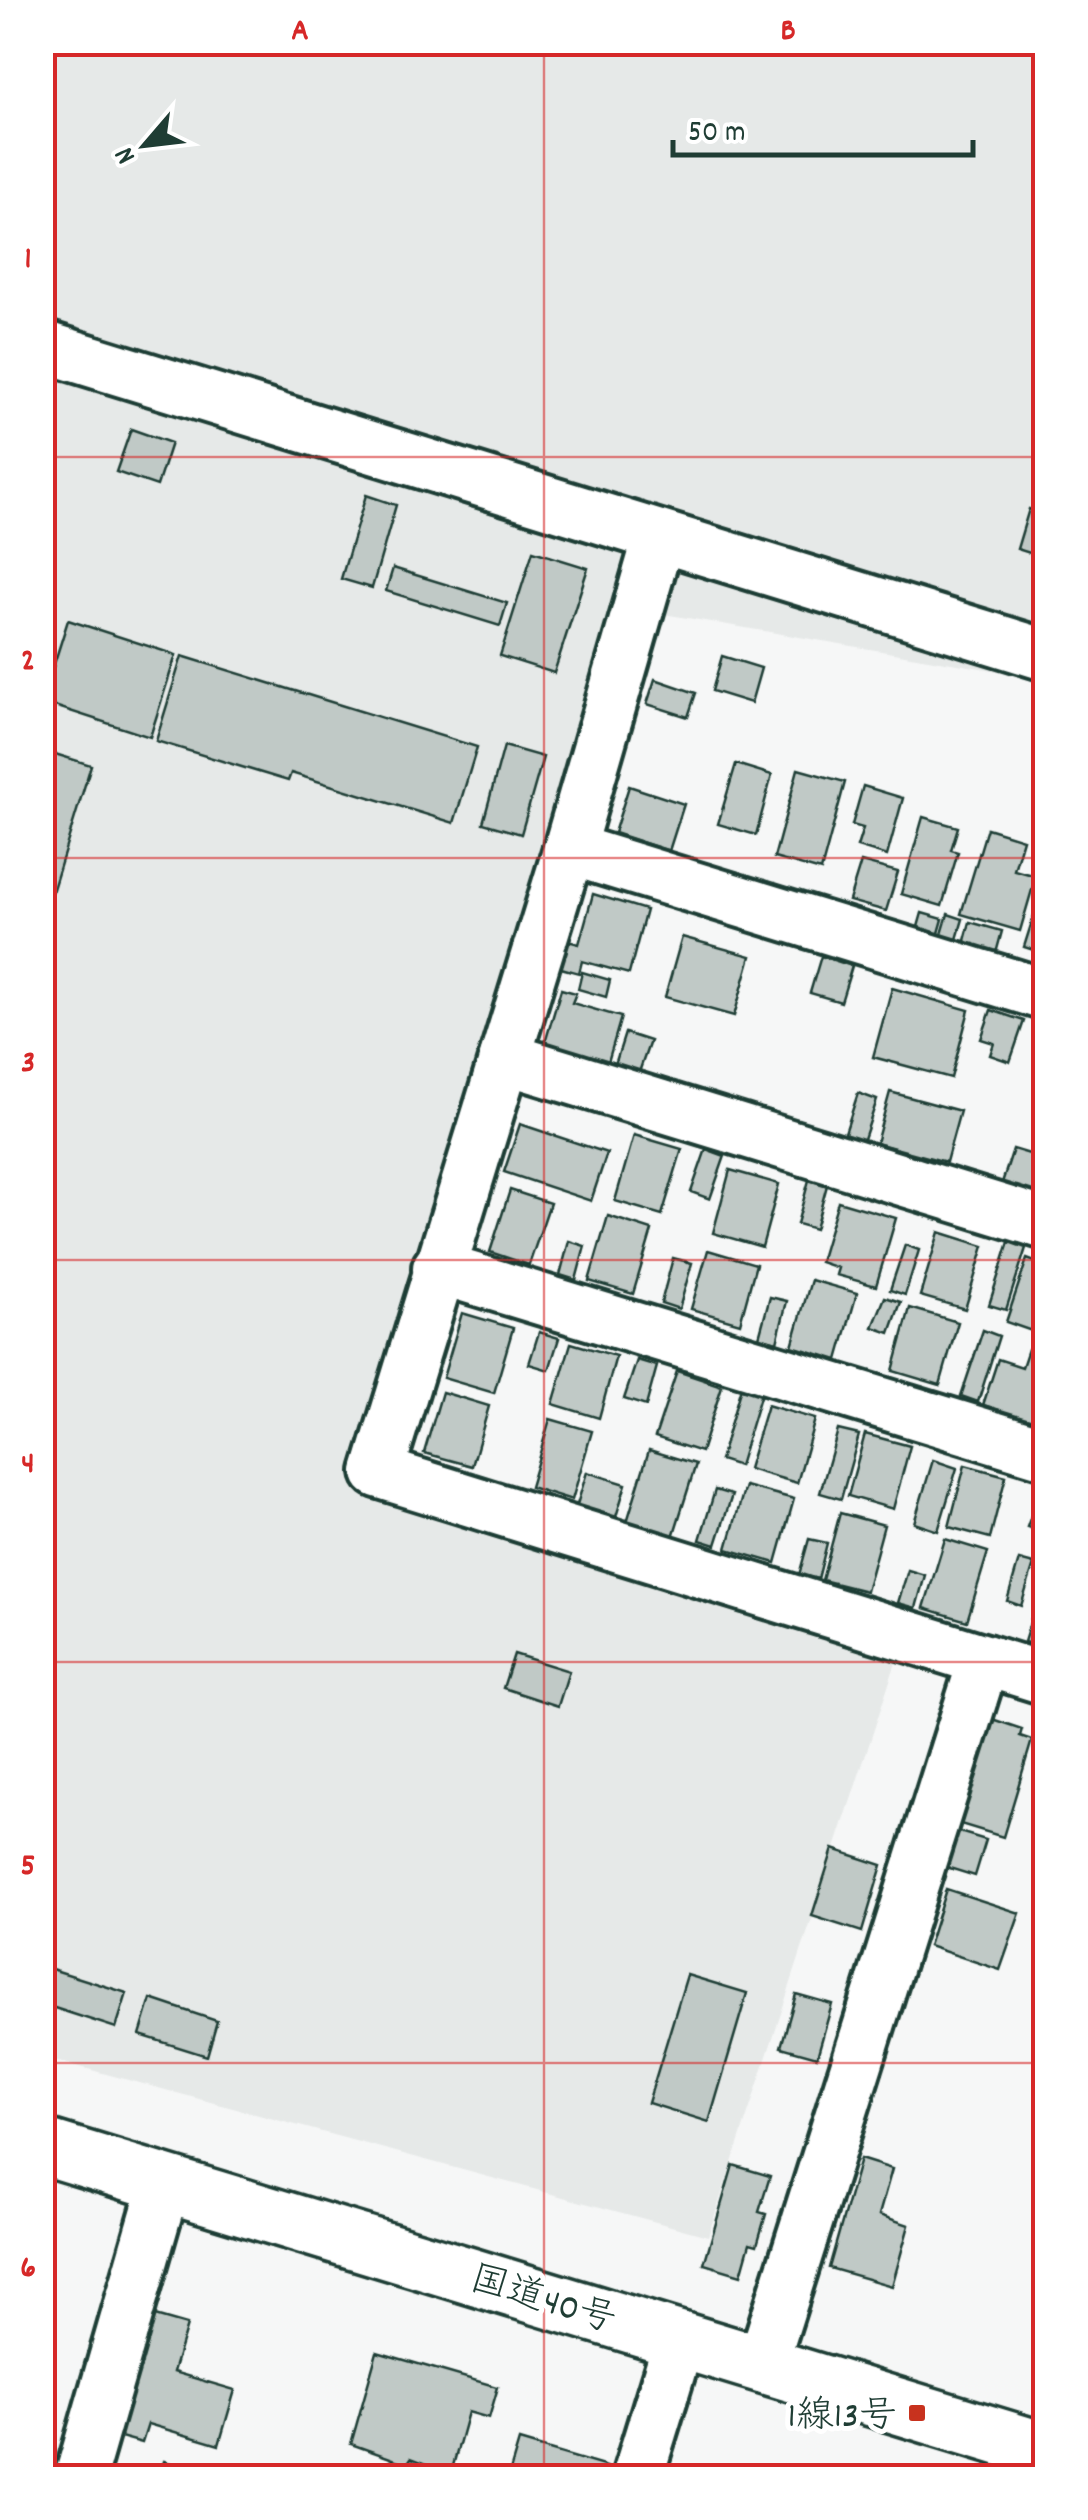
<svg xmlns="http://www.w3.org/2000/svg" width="1088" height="2520" viewBox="0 0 1088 2520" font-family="Dekko,'Klee One',sans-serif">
<rect width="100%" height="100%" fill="#f6f7f7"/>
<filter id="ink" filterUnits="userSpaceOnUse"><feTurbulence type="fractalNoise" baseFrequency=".01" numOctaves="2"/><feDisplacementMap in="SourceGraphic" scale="20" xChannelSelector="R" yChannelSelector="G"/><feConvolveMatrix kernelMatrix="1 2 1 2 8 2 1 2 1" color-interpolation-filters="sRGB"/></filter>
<g filter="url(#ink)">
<polygon fill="#e6e9e8" points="42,43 1045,43 1045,679 658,613 407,1458 899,1653 708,2236 43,2057"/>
<g fill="#c0c9c6" stroke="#1f3d34" stroke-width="2.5">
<polygon points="1046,353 1046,392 1033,388"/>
<polygon points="131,429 171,443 157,486 116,472"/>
<polygon points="1046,483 1046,558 1017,549 1029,509 1037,511"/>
<polygon points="366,495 396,505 372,588 341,579"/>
<polygon points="533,551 588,568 554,673 500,656"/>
<polygon points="393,568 507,603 500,626 386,591"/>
<polygon points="68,620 176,655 150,737 42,702"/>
<polygon points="182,656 477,747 454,823 291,773 288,781 156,741"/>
<polygon points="722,656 761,668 751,703 712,691"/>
<polygon points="655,679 696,693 688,717 647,704"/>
<polygon points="504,746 543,757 521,834 483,823"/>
<polygon points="42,750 91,765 42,925"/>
<polygon points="736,764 772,775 756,835 718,824"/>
<polygon points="798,769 845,782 821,871 774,858"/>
<polygon points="629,786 684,804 669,851 614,833"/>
<polygon points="863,786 903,798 887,856 857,847 863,828 852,825"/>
<polygon points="923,817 958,827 951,850 958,852 942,906 901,894"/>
<polygon points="987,828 1023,839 1014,870 1036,876 1020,931 961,914"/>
<polygon points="861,862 898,872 886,911 849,901"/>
<polygon points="1046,877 1046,954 1024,947"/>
<polygon points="593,894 646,910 629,974 582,961 579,973 561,968 568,941 579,944"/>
<polygon points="922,913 943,919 937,940 916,934"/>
<polygon points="948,914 963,919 955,946 940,941"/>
<polygon points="970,922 1002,931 995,957 963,948"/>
<polygon points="682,937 751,956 734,1016 665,997"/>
<polygon points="821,956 852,966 841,1002 810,993"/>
<polygon points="582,972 610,980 606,997 578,989"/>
<polygon points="892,988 969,1010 951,1078 873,1057"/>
<polygon points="561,989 576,993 572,1003 621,1017 608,1062 545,1043"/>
<polygon points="991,1010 1024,1021 1010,1062 990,1055 994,1043 981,1039"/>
<polygon points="625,1033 650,1041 637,1078 613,1071"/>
<polygon points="890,1092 960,1111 946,1162 876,1143"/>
<polygon points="858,1093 877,1100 862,1145 843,1139"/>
<polygon points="520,1124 607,1153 591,1201 504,1172"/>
<polygon points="634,1135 682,1149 662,1215 615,1201"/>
<polygon points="706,1149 725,1156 710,1199 691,1192"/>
<polygon points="1013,1149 1046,1159 1046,1204 1000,1189"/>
<polygon points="730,1170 779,1184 762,1247 713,1233"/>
<polygon points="809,1180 827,1185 815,1229 797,1224"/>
<polygon points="510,1190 550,1203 529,1265 490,1252"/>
<polygon points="838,1201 896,1218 876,1286 836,1275 838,1268 820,1262"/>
<polygon points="608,1216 652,1230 633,1294 589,1281"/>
<polygon points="939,1232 984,1246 965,1309 920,1296"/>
<polygon points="569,1241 585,1246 576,1280 560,1275"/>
<polygon points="1009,1242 1026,1248 1006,1310 989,1305"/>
<polygon points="905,1245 919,1250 905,1295 890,1290"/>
<polygon points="708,1250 756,1264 740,1323 691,1309"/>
<polygon points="673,1258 692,1263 679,1309 661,1303"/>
<polygon points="1027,1259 1046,1266 1046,1336 1006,1322"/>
<polygon points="811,1280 857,1293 838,1360 792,1346"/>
<polygon points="770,1297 787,1301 777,1342 759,1337"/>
<polygon points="885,1297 901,1302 890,1333 873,1327"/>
<polygon points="910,1308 958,1322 940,1385 893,1371"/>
<polygon points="462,1313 513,1328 494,1393 443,1378"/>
<polygon points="983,1330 999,1336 978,1402 961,1396"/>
<polygon points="539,1332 559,1338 549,1370 529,1364"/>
<polygon points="571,1343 616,1356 599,1418 553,1404"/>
<polygon points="1028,1349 1046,1354 1046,1379 1032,1421 983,1405 998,1359 1022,1367"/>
<polygon points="637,1360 657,1366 646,1406 624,1399"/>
<polygon points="677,1371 722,1386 701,1452 655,1437"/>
<polygon points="741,1387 761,1393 739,1466 720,1460"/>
<polygon points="442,1392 489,1406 472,1466 424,1453"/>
<polygon points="767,1405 815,1419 797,1483 748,1469"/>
<polygon points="550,1419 592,1431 572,1500 530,1487"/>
<polygon points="838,1430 859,1435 841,1499 820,1493"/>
<polygon points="865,1434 910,1446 893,1509 848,1496"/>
<polygon points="649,1450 696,1464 673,1537 627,1522"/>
<polygon points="933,1460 957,1468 938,1531 914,1523"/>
<polygon points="965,1465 1006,1476 990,1538 949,1527"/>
<polygon points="587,1472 626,1484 615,1520 576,1508"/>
<polygon points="745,1486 794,1499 776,1563 727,1549"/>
<polygon points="1041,1488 1046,1490 1046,1533 1027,1527"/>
<polygon points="715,1490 732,1495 716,1545 700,1540"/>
<polygon points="840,1513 884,1525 866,1591 822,1580"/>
<polygon points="809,1539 827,1543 818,1579 799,1575"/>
<polygon points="945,1539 988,1552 967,1621 924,1608"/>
<polygon points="1019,1560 1034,1564 1021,1606 1007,1601"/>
<polygon points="908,1570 925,1575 916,1608 898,1603"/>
<polygon points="1046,1571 1046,1648 1024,1642"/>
<polygon points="514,1654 569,1671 558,1706 503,1688"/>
<polygon points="989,1718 1022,1729 1020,1736 1032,1740 1003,1837 957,1823"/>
<polygon points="956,1831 986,1840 975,1876 946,1867"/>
<polygon points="833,1849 882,1865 862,1932 812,1916"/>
<polygon points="946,1889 1020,1913 1000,1970 928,1946"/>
<polygon points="42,1966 127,1993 116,2028 42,2004"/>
<polygon points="687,1975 747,1993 709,2122 648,2103"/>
<polygon points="796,1994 832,2004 817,2057 781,2047"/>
<polygon points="151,1999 217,2021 207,2056 140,2035"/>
<polygon points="860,2159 892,2169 879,2215 909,2225 892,2286 829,2268"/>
<polygon points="733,2165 770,2176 759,2212 766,2214 757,2245 750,2243 741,2275 704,2264"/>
<polygon points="148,2314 187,2325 173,2372 235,2390 219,2445 148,2424 142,2443 113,2435"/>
<polygon points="377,2352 498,2387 489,2418 468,2412 451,2473 411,2458 407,2464 351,2444"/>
<polygon points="519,2441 607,2467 604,2478 508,2478"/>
<polygon points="164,2461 217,2478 159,2478"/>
</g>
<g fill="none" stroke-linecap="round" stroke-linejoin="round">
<defs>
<g id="minor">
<polyline points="42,346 1046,655"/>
<polyline points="659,537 569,849 378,1472 1046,1679"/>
<polyline points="569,849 1046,995"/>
<polyline points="505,1058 1046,1224"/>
<polyline points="438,1268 1046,1453"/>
<polyline points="762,2365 984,1660"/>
<polyline points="80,2478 165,2183"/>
<polyline points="637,2478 680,2338"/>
</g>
<polyline id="highway" points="42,2146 1046,2451"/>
</defs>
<use href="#minor" stroke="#1f3d34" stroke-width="58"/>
<use href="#highway" stroke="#1f3d34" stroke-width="62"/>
<use href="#minor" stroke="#fff" stroke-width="50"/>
<use href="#highway" stroke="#fff" stroke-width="55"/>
</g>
</g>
<path fill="none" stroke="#d62828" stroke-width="2.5" stroke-opacity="0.55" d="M544,42V2478M42,457H1046M42,858H1046M42,1260H1046M42,1662H1046M42,2063H1046"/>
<rect fill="#c8321e" stroke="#fff" stroke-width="4" x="907" y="2403" width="20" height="20" rx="5"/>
<g text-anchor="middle" stroke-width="10" stroke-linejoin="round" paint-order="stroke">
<g font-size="38" fill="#1f3d34" stroke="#fff">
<text transform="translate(544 2297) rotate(17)" y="13">国道40号</text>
</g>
<g font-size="38" fill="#1f3d34" stroke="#fff" text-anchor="end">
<text x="897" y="2426">1線13号</text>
</g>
</g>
<rect width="1088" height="2520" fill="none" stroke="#fff" stroke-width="110"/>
<g transform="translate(145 145) rotate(242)" stroke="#ffffff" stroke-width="8" paint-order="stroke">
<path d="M0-8L18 38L0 25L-18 38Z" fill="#1f3d34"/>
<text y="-15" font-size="28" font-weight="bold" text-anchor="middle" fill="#1f3d34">N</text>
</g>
<path d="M673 140v15h300v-15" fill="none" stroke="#1f3d34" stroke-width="5"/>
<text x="688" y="140" font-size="30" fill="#1f3d34" stroke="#ffffff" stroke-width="8" paint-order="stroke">50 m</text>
<rect x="55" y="55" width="978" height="2410" fill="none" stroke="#d62828" stroke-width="4"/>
<g font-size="32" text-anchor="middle" font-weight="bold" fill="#d62828">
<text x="300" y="39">A</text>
<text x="788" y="39">B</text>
<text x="28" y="267">1</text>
<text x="28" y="669">2</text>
<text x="28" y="1071">3</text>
<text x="28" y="1472">4</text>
<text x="28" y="1874">5</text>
<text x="28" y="2276">6</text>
</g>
</svg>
